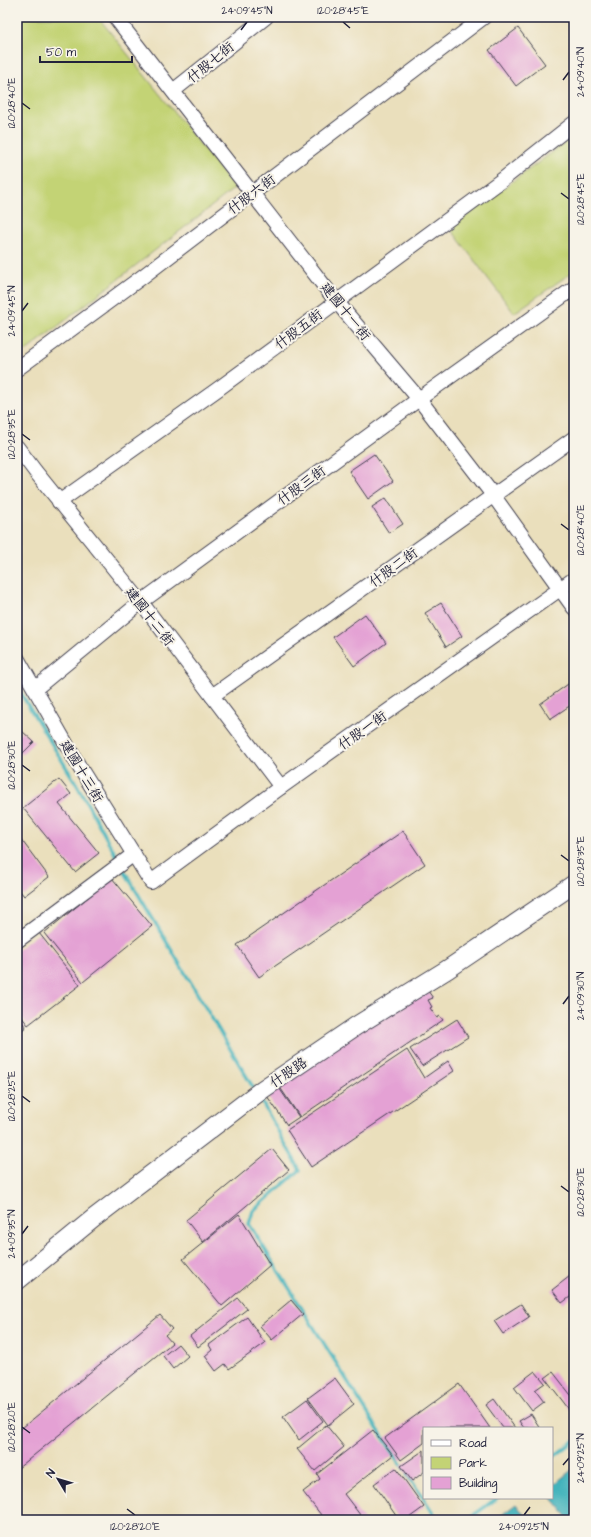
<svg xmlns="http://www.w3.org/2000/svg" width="591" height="1537" viewBox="0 0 591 1537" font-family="'Architects Daughter','LXGW WenKai TC',sans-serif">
<rect width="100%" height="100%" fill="#f7f3e8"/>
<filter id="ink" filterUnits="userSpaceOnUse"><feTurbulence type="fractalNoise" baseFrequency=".025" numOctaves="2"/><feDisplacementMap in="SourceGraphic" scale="8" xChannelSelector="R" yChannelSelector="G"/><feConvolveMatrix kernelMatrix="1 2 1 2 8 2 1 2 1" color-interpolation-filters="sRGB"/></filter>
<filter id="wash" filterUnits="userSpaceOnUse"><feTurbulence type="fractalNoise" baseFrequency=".012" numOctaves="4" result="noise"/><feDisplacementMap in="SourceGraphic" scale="16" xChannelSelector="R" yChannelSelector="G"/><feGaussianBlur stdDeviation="0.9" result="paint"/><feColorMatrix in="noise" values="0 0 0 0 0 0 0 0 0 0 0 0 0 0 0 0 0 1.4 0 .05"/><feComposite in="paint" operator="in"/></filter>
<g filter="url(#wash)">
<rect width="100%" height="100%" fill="#eadfbc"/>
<g fill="#c3d375" stroke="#727a58">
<polygon points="17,17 98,17 235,188 17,358"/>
<polygon points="574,136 574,271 514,313 450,228"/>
</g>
<g fill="#43b3bc" stroke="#326a7c">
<polygon points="574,1468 574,1520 570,1520 552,1498 552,1486"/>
<polygon points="516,1504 528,1520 495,1520"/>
</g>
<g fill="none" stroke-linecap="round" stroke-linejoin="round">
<g stroke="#43b3bc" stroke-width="3.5">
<polyline points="17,687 77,785 119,861"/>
<polyline points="122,867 254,1089"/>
<polyline points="260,1099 300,1170 253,1211 249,1224 375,1425 404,1469"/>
<polyline points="552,1458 574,1441"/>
<polyline points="407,1474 438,1520"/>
<polyline points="467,1520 497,1498"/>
</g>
</g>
<g id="blocks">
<g fill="#e4a1d4">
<polygon points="518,28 545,64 516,86 489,50"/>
<polygon points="374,454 393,481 368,499 349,471"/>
<polygon points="386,498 403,524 389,533 372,507"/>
<polygon points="441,603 462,636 446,647 425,613"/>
<polygon points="365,614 386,643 354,666 333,637"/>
<polygon points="571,682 574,686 574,703 550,719 540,704"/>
<polygon points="22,731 34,742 21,755 17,750 17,736"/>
<polygon points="59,779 71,794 59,804 99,853 75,872 23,808"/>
<polygon points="403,831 425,864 259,977 237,945"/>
<polygon points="17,834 49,877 24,896 17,887"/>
<polygon points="112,878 152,926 83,982 44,933"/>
<polygon points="39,933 80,985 28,1025 17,1011 17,950"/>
<polygon points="420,980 433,998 428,1000 432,1007 430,1008 437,1018 440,1016 443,1020 300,1117 279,1086"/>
<polygon points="17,1016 26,1027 17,1034"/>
<polygon points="457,1019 468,1037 422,1066 410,1049"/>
<polygon points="407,1050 424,1078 448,1061 454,1071 311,1167 287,1130"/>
<polygon points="279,1088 299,1117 287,1125 267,1096"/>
<polygon points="272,1149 289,1170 203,1242 186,1220"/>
<polygon points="239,1214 270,1265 222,1306 183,1259"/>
<polygon points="574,1273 574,1294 562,1303 552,1290"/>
<polygon points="238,1298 247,1309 198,1347 190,1336"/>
<polygon points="291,1300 303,1314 272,1340 260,1326"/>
<polygon points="521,1304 529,1317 503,1334 494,1321"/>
<polygon points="160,1315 172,1329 165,1335 172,1343 17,1469 17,1432"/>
<polygon points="247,1317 265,1343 229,1369 225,1364 216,1371 205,1356 212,1350 209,1345"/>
<polygon points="178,1344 188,1356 173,1369 163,1356"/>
<polygon points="535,1371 545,1383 535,1390 544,1402 532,1411 514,1387"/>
<polygon points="553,1372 574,1399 574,1409 571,1412 545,1378"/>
<polygon points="335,1378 354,1404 328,1425 308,1398"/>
<polygon points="459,1384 490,1428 424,1428 424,1443 401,1460 385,1438"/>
<polygon points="307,1399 323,1421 299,1440 283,1417"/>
<polygon points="494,1399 515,1428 503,1428 486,1405"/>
<polygon points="531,1414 540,1428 524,1428 519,1421"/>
<polygon points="326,1425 344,1447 315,1471 297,1449"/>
<polygon points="373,1430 393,1455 344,1494 364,1520 325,1520 303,1492 320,1479 317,1474"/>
<polygon points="424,1450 424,1472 412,1481 401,1466"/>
<polygon points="396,1468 424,1507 406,1520 399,1520 374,1484"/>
</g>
</g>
</g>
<g filter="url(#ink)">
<use href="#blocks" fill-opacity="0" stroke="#403e4e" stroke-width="1"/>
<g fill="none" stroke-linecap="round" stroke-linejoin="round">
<defs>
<g id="minor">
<polyline points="115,17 336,301 419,399 493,495 574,608"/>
<polyline points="173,91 266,17"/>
<polyline points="17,369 142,277 484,17"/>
<polyline points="17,447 35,471 141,602 281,787"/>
<polyline points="59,502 218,389 502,180 574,123"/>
<polyline points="17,658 80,768 151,882 281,787 574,579"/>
<polyline points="35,689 141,602 419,399 574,288"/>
<polyline points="212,696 574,438"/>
<polyline points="17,941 134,854"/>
</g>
<polyline id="tertiary" points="17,1281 94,1218 263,1089 356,1026 448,969 574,884"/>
</defs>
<use href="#minor" stroke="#403e4e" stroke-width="16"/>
<use href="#tertiary" stroke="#403e4e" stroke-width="20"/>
<use href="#minor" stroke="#fff" stroke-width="14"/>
<use href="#tertiary" stroke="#fff" stroke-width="18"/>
</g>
</g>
<path fill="none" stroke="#22223b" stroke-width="1.5" d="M343,22L350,28M241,30L247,22M563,80L569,72M22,103L30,109M561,193L569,199M22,311L28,303M22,434L30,440M561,524L569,530M22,765L30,771M561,855L569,861M563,1004L569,996M22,1096L30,1102M561,1186L569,1192M22,1234L28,1226M22,1427L30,1433M563,1465L569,1458M127,1509L135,1515M524,1515L530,1507"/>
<g text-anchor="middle" stroke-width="4" stroke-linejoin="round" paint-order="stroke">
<g font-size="14" fill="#22223b" stroke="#f7f3e8">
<text transform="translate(210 62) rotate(-39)" y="5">什股七街</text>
<text transform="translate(251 194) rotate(-37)" y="5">什股六街</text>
<text transform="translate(346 311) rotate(51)" y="5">建國十一街</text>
<text transform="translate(298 329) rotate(-37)" y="5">什股五街</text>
<text transform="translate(301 485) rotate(-36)" y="5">什股三街</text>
<text transform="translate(393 567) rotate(-36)" y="5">什股二街</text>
<text transform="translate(150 616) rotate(52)" y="5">建國十二街</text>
<text transform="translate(362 730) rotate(-35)" y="5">什股一街</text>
<text transform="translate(82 771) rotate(59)" y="5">建國十三街</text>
<text transform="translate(288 1072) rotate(-34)" y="5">什股路</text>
</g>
</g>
<rect width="591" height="1537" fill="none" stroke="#f7f3e8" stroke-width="44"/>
<rect x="423" y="1427" width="130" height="72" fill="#f7f3e8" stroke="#a29fa3"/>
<rect x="431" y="1440" width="20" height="6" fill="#ffffff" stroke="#a29fa3"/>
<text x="459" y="1447" font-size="12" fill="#22223b">Road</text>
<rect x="431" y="1457" width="20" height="12" fill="#c3d375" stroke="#a29fa3"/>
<text x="459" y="1467" font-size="12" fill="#22223b">Park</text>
<rect x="431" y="1477" width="20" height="12" fill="#e4a1d4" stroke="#a29fa3"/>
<text x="459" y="1487" font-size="12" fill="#22223b">Building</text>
<g transform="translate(58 1479) rotate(308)" stroke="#f7f3e8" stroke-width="3" paint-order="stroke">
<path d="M0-3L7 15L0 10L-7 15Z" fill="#22223b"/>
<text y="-6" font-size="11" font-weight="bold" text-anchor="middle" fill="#22223b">N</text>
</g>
<path d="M40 56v6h92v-6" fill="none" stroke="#22223b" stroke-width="2"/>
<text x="46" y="56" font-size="12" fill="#22223b" stroke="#f7f3e8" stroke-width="3" paint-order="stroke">50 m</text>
<rect x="22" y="22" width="547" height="1493" fill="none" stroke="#22223b" stroke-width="1.5"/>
<g font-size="10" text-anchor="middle" fill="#22223b">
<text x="247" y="14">24°09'45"N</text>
<text x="343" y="14">120°28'45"E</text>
<text transform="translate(580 72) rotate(-90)" y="4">24°09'40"N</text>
<text transform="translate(11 103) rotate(-90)" y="4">120°28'40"E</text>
<text transform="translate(580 199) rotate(-90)" y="4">120°28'45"E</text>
<text transform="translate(11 311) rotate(-90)" y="4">24°09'45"N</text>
<text transform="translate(11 434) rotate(-90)" y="4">120°28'35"E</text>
<text transform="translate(580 530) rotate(-90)" y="4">120°28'40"E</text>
<text transform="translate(11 765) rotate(-90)" y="4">120°28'30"E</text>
<text transform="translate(580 861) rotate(-90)" y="4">120°28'35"E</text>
<text transform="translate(580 996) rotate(-90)" y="4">24°09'30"N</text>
<text transform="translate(11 1096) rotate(-90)" y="4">120°28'25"E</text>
<text transform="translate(580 1192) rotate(-90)" y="4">120°28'30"E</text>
<text transform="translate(11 1234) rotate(-90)" y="4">24°09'35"N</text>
<text transform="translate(11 1427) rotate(-90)" y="4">120°28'20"E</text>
<text transform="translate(580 1458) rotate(-90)" y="4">24°09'25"N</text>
<text x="135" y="1530">120°28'20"E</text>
<text x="524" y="1530">24°09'25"N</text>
</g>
</svg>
